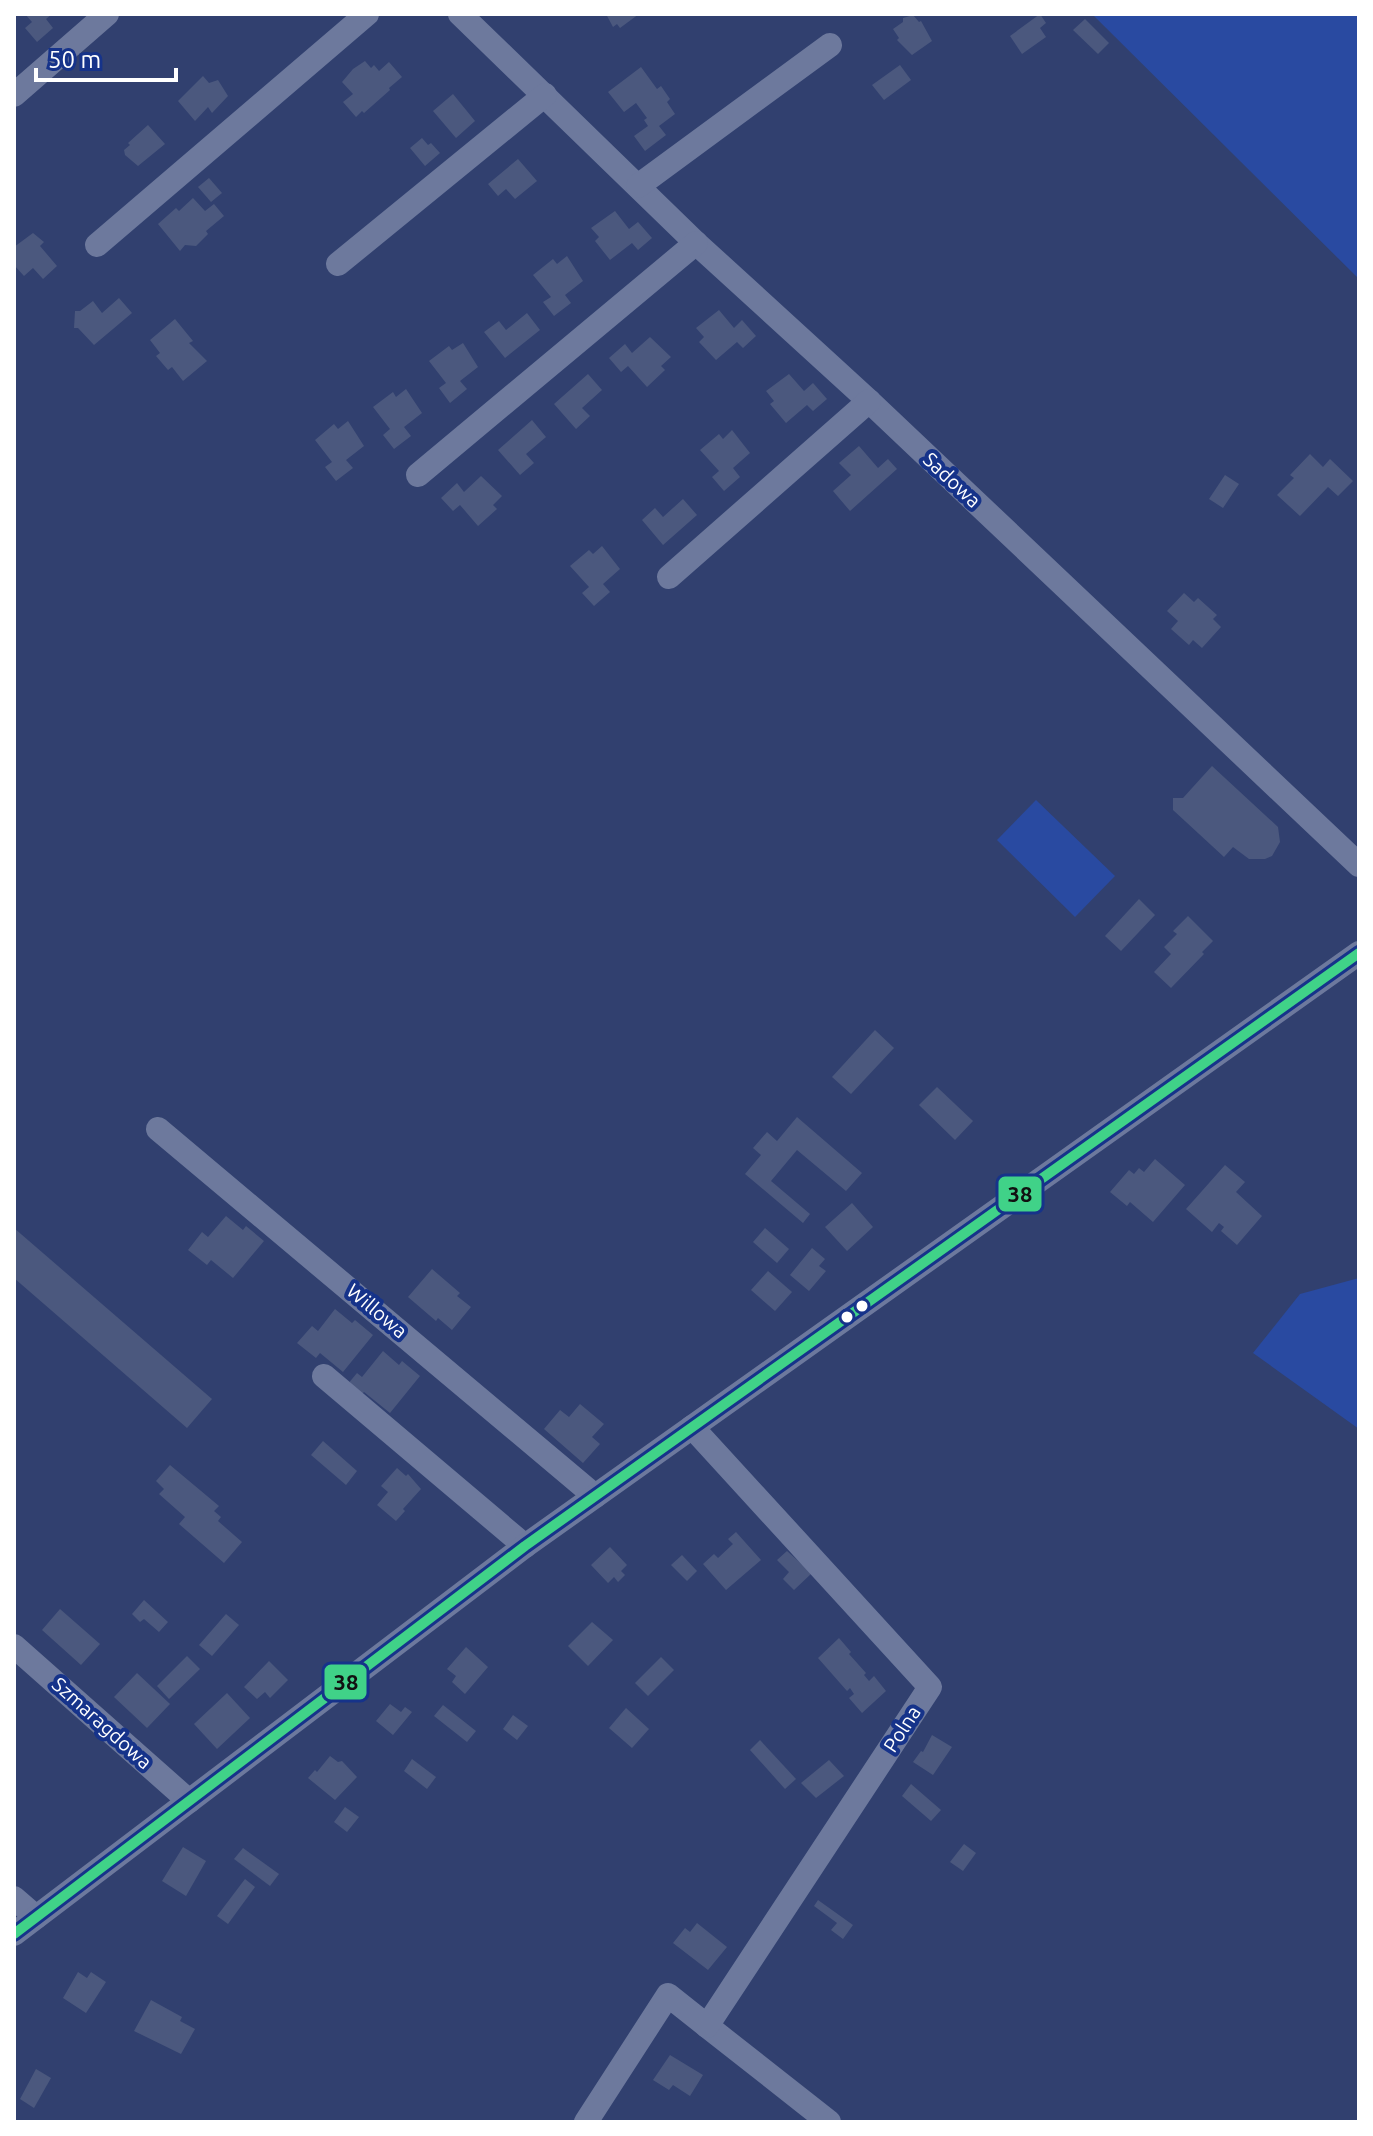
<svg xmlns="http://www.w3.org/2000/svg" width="1373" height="2136" viewBox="0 0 1373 2136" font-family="Ubuntu,sans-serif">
<rect width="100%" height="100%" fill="#31406f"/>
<g fill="#294aa1">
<polygon points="1092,14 1359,14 1359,279"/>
<polygon points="1036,800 1115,876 1075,917 997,840"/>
<polygon points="1359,1278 1359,1429 1253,1353 1300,1294"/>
</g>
<g fill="#4b587e">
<polygon points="25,14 52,14 46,19 53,28 37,42 25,28 32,22"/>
<polygon points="606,14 639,14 620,28 617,24 613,27"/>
<polygon points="1040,14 1046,23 1040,28 1046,37 1022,54 1010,36"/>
<polygon points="913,15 919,22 921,21 932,41 912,55 897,40 899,38 893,29 903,22 903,18"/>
<polygon points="1085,19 1109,43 1098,54 1073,30"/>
<polygon points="365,61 371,68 374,65 379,71 389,62 402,77 389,88 390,90 364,113 362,111 356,117 343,102 353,94 342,82 353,69"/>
<polygon points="900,65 911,80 884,100 872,85"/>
<polygon points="641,67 657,89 661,86 670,99 667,102 675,114 659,126 666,135 645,151 634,136 648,126 644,120 647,118 636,103 624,112 608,92"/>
<polygon points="203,76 209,83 218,80 228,96 212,113 208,107 195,121 178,101"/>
<polygon points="453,94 475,121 456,138 433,111"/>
<polygon points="148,125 165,144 138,166 125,155 124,150 130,145 128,143"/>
<polygon points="422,138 428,145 431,143 440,153 425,166 410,148"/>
<polygon points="518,159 537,181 515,199 506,189 498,196 488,184"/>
<polygon points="209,178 222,193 211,202 198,187"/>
<polygon points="193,198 205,211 214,204 224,216 206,231 208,234 196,246 185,245 180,251 158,224 176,208 179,211"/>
<polygon points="615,211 629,229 638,222 652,238 638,250 632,243 610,260 595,241 599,237 591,228"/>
<polygon points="33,233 44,242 40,246 57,266 43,279 33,268 24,276 14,265 14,247"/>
<polygon points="567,256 583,281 565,295 571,303 554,316 543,302 551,297 533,275 553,259 557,264"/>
<polygon points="119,298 132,313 94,345 78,328 74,328 75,311 80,311 93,301 102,313"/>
<polygon points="719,310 734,328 742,320 756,336 743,348 737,342 716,360 699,342 704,337 696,328"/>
<polygon points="527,313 540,330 505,358 484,332 499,321 506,330"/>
<polygon points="175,319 193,341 189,343 207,361 183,381 172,367 168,370 156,356 160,353 150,340"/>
<polygon points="650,337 671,357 661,366 665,370 647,387 628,366 621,372 609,358 625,344 632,353"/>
<polygon points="463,343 478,367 460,381 467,389 450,403 439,388 446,383 429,361 449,346 452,350"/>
<polygon points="588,374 602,390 582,408 590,416 576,429 554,404"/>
<polygon points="789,374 804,391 813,383 827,399 813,411 807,405 786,423 770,404 774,401 766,391"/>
<polygon points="406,389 422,413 404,427 411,436 394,449 383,435 390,429 373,407 393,392 396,397"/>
<polygon points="532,420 546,437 526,454 534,463 520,475 498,450"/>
<polygon points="348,421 364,446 346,460 353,468 336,481 325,467 332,462 315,440 334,424 338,429"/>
<polygon points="732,430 750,453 733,468 740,477 724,491 712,477 719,471 700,450 719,434 723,439"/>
<polygon points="859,446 878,468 888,459 897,469 850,511 833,491 851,475 839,463"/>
<polygon points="1310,454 1323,467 1330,459 1353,481 1338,496 1328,487 1300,516 1277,495 1294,478 1290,475"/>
<polygon points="1225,475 1239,484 1223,508 1209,499"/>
<polygon points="481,476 502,496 493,505 497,509 478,526 460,505 453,511 441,498 457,483 464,492"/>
<polygon points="683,499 697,515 663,545 642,520 655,508 663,517"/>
<polygon points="602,546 620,569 603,584 610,592 594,606 582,593 589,587 570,566 589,550 593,554"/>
<polygon points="1184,593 1194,602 1198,598 1217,615 1213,619 1221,627 1202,648 1193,640 1189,645 1171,629 1178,621 1167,611"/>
<polygon points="1212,766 1278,827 1280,842 1272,856 1265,859 1249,859 1233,847 1224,857 1173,810 1173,798 1183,798"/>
<polygon points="1139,899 1155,915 1121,951 1105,936"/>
<polygon points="1188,916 1213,941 1202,952 1204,954 1171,988 1154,972 1171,954 1164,947 1177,934 1173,931"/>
<polygon points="875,1030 894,1048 851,1094 832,1077"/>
<polygon points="937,1087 973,1121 955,1140 919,1105"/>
<polygon points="797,1117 862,1173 846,1191 797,1150 771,1181 810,1214 803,1223 745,1174 761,1155 753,1148 767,1132 777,1141"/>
<polygon points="1155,1159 1185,1185 1153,1222 1130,1202 1127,1206 1110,1192 1129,1170 1134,1174 1139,1168 1144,1172"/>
<polygon points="1225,1165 1245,1182 1236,1192 1262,1216 1237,1245 1221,1231 1224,1227 1219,1223 1212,1232 1186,1209"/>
<polygon points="852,1203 873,1227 847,1251 825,1227"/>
<polygon points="226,1216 243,1230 246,1226 264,1241 233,1278 211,1260 207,1265 188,1250 202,1232 208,1237"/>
<polygon points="14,1228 212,1399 187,1428 14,1278"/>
<polygon points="765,1228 789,1249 777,1263 753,1242"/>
<polygon points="812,1248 825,1259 819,1266 826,1271 809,1291 790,1275"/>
<polygon points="432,1269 460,1293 457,1296 471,1307 452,1330 438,1318 436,1321 408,1297"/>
<polygon points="768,1271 792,1292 775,1311 751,1290"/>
<polygon points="335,1309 352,1323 355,1320 373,1335 343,1372 320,1353 316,1358 297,1343 312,1326 318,1331"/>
<polygon points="383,1351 399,1365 402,1361 420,1376 390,1413 364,1392 360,1396 347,1385 357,1373 362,1377"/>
<polygon points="580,1404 604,1424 592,1437 600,1444 583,1463 544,1429 560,1410 569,1417"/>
<polygon points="323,1441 357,1471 346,1485 311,1455"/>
<polygon points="170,1465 219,1506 214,1511 221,1517 218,1521 242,1542 224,1563 179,1524 185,1517 159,1494 164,1489 156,1481"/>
<polygon points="397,1468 406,1476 408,1474 421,1489 403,1509 405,1511 396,1521 377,1505 388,1492 381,1486"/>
<polygon points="736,1532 761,1560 726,1590 703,1564 714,1554 718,1558 733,1544 728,1539"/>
<polygon points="610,1547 627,1565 621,1571 625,1575 618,1582 614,1577 608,1583 591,1565"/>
<polygon points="787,1551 812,1573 794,1590 783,1579 789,1572 777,1560"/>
<polygon points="682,1555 697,1571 687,1581 671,1565"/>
<polygon points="144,1600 168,1622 159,1632 144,1619 140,1622 132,1614"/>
<polygon points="60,1609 100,1644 81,1665 42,1630"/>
<polygon points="226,1614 239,1625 212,1656 199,1645"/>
<polygon points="592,1622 613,1640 588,1666 568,1646"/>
<polygon points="839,1638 851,1652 849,1654 866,1673 864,1675 869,1681 874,1676 886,1691 862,1713 849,1698 854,1694 850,1688 847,1691 818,1658"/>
<polygon points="466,1647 488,1667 465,1694 452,1682 456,1676 447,1669"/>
<polygon points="187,1656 200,1669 169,1699 157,1686"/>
<polygon points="661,1657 674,1670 648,1696 635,1683"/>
<polygon points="269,1661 288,1680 270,1698 265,1692 257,1699 244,1687"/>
<polygon points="137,1673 170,1704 147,1728 114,1697"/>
<polygon points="227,1693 250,1718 217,1749 194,1724"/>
<polygon points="390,1704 401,1712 405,1707 412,1712 393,1735 376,1721"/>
<polygon points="443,1705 476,1731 467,1742 434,1716"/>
<polygon points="626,1708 649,1729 632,1748 609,1728"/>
<polygon points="513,1715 528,1726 517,1740 503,1729"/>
<polygon points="932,1735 952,1747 933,1775 913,1762 921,1751 923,1752"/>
<polygon points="760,1740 796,1779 785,1789 750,1750"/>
<polygon points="330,1756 338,1762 342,1761 357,1777 335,1800 308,1778 315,1770 317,1772"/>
<polygon points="412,1759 436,1777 427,1789 404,1771"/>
<polygon points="829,1760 844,1776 816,1798 801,1783"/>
<polygon points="911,1784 941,1810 931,1821 902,1796"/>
<polygon points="345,1807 359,1817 347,1832 334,1822"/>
<polygon points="964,1844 976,1853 963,1871 950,1862"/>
<polygon points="183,1847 206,1861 186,1896 162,1881"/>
<polygon points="243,1848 279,1874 270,1886 234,1859"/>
<polygon points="245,1879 255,1887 228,1924 217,1916"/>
<polygon points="818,1900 853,1925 843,1939 831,1930 837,1923 814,1906"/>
<polygon points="697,1923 727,1947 708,1970 673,1943 685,1928 690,1932"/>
<polygon points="78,1972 87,1978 91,1972 106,1982 86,2013 63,1998"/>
<polygon points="151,2000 182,2017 180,2021 195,2029 181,2054 134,2031"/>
<polygon points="670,2055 703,2075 690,2096 673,2085 669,2090 653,2080"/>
<polygon points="36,2069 51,2078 34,2108 20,2099"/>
</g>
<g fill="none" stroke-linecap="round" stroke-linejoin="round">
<g stroke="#6d799d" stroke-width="24">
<polyline points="460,14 696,243 869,401 1359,865"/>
<polyline points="14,95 107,14"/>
<polyline points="638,186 830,45"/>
<polyline points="97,245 367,14"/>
<polyline points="338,264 545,95"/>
<polyline points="418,475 696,243"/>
<polyline points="669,577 869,401"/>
<polyline points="158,1129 595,1496"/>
<polyline points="324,1376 525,1546"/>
<polyline points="14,1646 189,1801"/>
<polyline points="14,1898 36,1917"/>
<polyline points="14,1934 525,1546 1359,953"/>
<polyline points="707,2026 829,2122"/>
<polyline points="586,2122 668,1995 707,2026 930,1687 692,1427"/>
</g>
<defs>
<polyline id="bus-1" points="14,1934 525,1546 1359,953"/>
</defs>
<use href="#bus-1" stroke="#16338a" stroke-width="16"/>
<use href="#bus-1" stroke="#40d288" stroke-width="10"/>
</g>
<g fill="#fff" stroke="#16338a" stroke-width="3">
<circle cx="862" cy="1306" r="7"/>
<circle cx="847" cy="1317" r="7"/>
</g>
<g text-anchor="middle" stroke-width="8" stroke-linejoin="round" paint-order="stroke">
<g font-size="20" fill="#fff" stroke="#16338a">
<text transform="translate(952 480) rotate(43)" y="7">Sadowa</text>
<text transform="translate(377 1311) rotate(40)" y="7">Willowa</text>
<text transform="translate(102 1723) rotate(42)" y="7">Szmaragdowa</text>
<text transform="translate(902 1729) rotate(-57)" y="7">Polna</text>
</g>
</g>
<g stroke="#16338a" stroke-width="3">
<rect x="997" y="1175" width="46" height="38" rx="8" fill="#40d288"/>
<rect x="323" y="1663" width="45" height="38" rx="8" fill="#40d288"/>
</g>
<g font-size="22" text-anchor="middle" font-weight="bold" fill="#111">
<text x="1020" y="1202">38</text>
<text x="346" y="1690">38</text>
</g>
<rect width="1373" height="2136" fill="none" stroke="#ffffff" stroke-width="32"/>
<path d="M36 68v12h140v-12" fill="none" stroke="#ffffff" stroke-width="4"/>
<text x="48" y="68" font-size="24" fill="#ffffff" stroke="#16338a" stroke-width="6" paint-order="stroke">50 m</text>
</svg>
